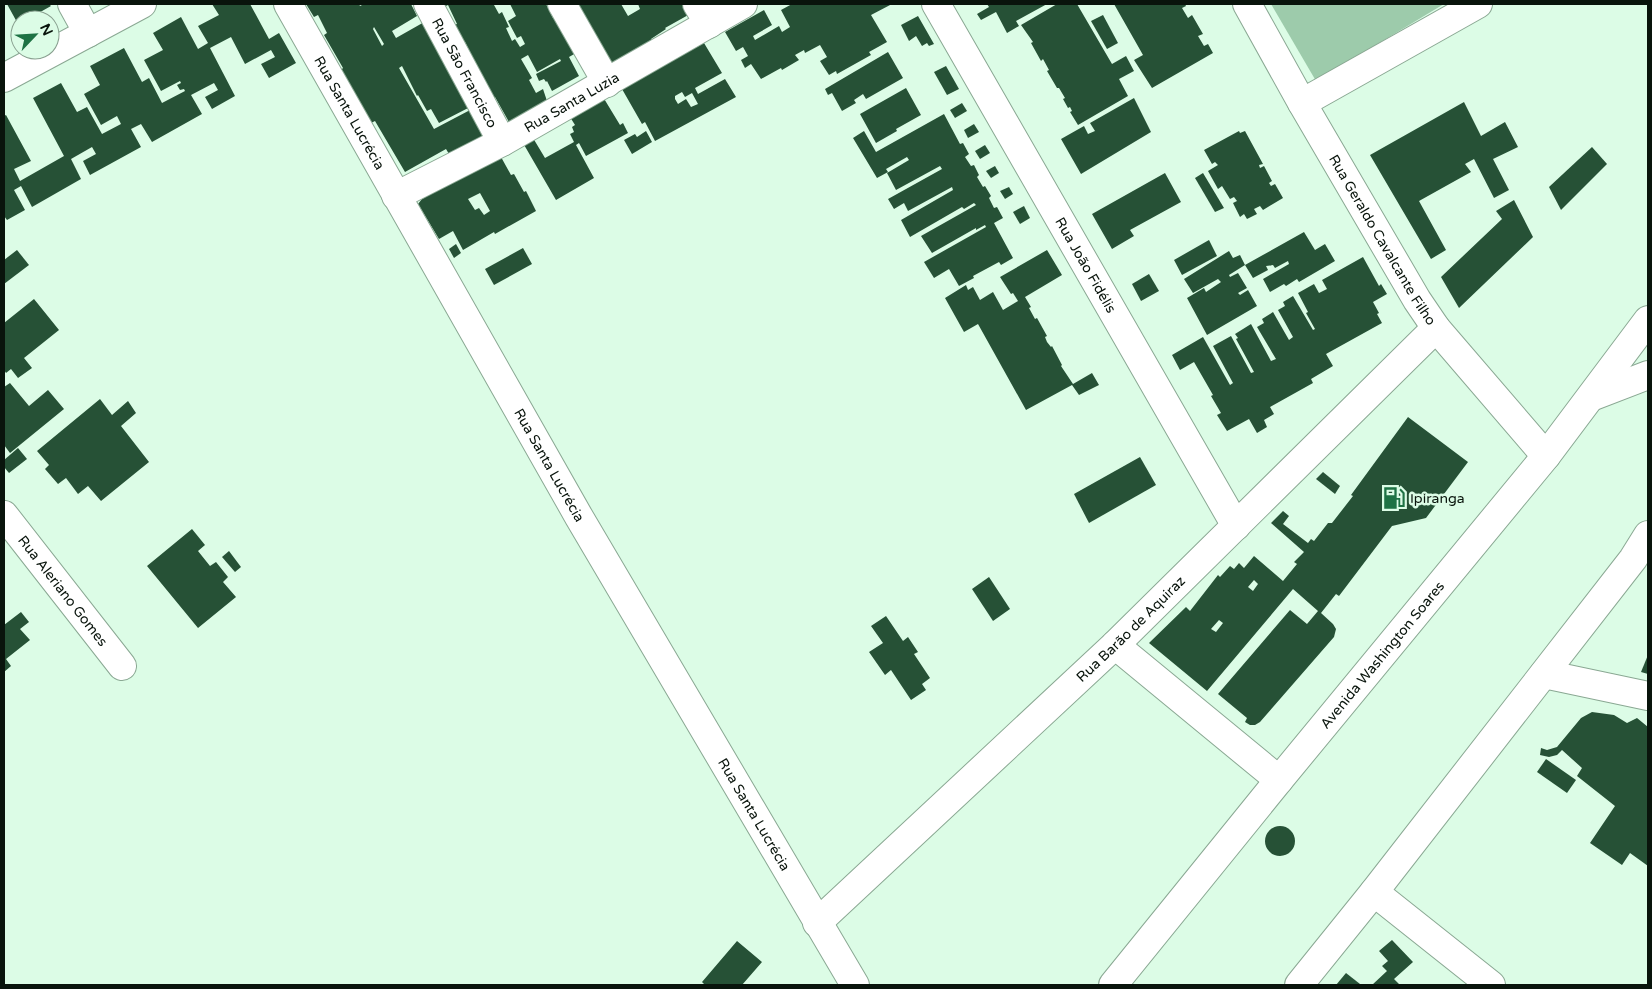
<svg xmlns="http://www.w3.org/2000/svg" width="1652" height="989" viewBox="0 0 1652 989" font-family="'Varela Round',sans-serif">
<rect width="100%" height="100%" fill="#dcfce6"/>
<polygon fill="#9dcbab" points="1271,4 1444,4 1316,81"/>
<g fill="#265136" fill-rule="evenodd">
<polygon points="7,4 49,4 51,6 26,20 20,20 20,23 18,24"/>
<polygon points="212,4 250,4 269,39 279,33 296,63 269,78 261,64 275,57 271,50 245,64 231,37 210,48 235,96 212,109 205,97 218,90 214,83 191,95 202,114 152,142 141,124 131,129 141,147 90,175 83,161 96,154 92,147 71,159 81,179 32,207 21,186 14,190 25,210 7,220 4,216 4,116 6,115 31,161 14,169 20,181 64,156 33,98 61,83 77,112 87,107 102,134 121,124 117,116 101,125 84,94 100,85 90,66 124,48 142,82 149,78 162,103 185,91 184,89 180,90 177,85 181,83 180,81 161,91 144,60 163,50 153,33 181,17 198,49 208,43 198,26 219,15"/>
<path d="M306,4H359L360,6L362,5L361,4H411L417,16L392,31L396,38L426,21L472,106L439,123L431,109L427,111L418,95L417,96L402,66L399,68L434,129L472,109L489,133L449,154L446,149L405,172L375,121L371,123L341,70L343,68L324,35L327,33L318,15L314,17ZM374,27L384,44L382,46L373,29Z"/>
<polygon points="436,4 494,5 499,14 502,12 509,27 506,28 512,41 515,39 520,47 525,44 521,36 517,38 508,21 516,16 510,4 546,4 553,18 556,17 576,53 569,57 579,76 552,91 547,81 546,82 544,79 539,81 536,74 561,61 560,59 537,72 528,55 521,59 532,78 529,80 536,93 543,89 547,101 509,122 495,97 493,98 465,42 461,44 451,26 457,24 448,5 439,9"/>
<polygon points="571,4 621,4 628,16 640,9 638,4 684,4 690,14 665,28 666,29 651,39 652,41 609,64"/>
<polygon points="792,4 892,4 871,15 887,42 869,52 871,55 837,74 836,71 829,75 820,61 827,57 820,45 805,53 804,50 795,55 799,60 782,70 781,68 761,79 751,64 745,68 741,60 748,56 743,47 736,51 725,32 764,10 772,25 753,36 755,40 779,26 782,32 790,27 781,10"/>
<polygon points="987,4 1047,4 1016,21 1019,26 1007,33 996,12 981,20 977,14 989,7"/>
<polygon points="1057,4 1077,4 1112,64 1126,56 1134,71 1119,79 1128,96 1078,125 1070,112 1072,111 1070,107 1068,108 1063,99 1065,98 1059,88 1057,88 1047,71 1049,70 1043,59 1041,61 1031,43 1033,42 1021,25"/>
<polygon points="1114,4 1185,4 1186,6 1182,8 1188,18 1192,15 1203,34 1198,36 1204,46 1208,44 1213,53 1152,88 1134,60 1143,55"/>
<polygon points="1103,15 1118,43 1107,49 1091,21"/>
<polygon points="918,16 934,44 929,46 927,43 922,46 916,36 909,41 901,25"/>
<path d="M704,43L722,73L695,88L698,94L725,79L736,97L655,141L645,122L642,124L622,89ZM682,92L685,97L692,93L698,104L691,107L686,99L678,104L675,99V96Z"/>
<polygon points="888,52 903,78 866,99 863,94 854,100 856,103 842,111 832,93 828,95 825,89"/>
<polygon points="946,66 959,89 947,95 934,72"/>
<polygon points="906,88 921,115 896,129 897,131 876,143 860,114"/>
<polygon points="603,97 620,125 623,123 628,133 586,156 579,143 576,145 594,178 556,200 523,143 533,138 545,158 574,142 570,134 574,132 572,127 575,125 570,117"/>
<polygon points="1134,98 1151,132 1081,174 1061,139 1084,126 1088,134 1095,131 1090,123"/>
<polygon points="1464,102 1481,136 1505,122 1518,147 1493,159 1509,190 1494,198 1474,159 1465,164 1471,172 1419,201 1446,250 1431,259 1370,155"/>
<polygon points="962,103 967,111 955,118 950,110"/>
<polygon points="944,114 960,144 963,143 969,154 965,157 971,166 974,165 979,175 977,177 983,187 985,186 991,196 989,198 994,208 997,207 1003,218 994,223 1013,258 1001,265 999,262 973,276 974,278 959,286 949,269 934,278 924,262 986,227 985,225 976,230 976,228 932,253 921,236 976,205 974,203 964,209 962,207 910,237 901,220 953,190 952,187 908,211 904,203 894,209 888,199 942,169 940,166 896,190 887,173 909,160 907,157 886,169 888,172 877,178 853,138 864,131 876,152"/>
<polygon points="974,124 979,132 968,138 964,130"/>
<polygon points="646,131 652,142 632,154 624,140 635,134 637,137"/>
<polygon points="1239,131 1240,133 1245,131 1263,164 1259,165 1260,168 1264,166 1272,181 1269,183 1271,186 1275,184 1283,198 1263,210 1260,206 1254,209 1257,214 1247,219 1244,214 1240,217 1233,203 1237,201 1234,197 1230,199 1222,186 1218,189 1208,171 1218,165 1215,162 1212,164 1204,150"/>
<polygon points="985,145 990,153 980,159 975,151"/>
<polygon points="1592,147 1607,164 1561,210 1549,187"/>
<path d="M501,157L511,175L514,174L524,192L526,191L536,211L495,234L494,232L463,250L453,231L439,239L418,204L422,199L462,176ZM480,193L490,211L484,215L479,208L475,210L468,199Z"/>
<polygon points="995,166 999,173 991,178 986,171"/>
<polygon points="1165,173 1181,202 1130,230 1134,236 1112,249 1092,214"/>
<polygon points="1203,173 1224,208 1215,212 1195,178"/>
<polygon points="1009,187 1013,194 1005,199 1000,191"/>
<polygon points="1514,200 1533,237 1459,308 1441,277 1502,219 1496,211"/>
<polygon points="1024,206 1030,218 1020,224 1013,212"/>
<polygon points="1304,232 1315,250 1325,244 1335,261 1299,282 1297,279 1286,286 1284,284 1270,292 1263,279 1289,264 1288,261 1275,268 1273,265 1266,266 1268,270 1253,278 1245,265"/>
<polygon points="1209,240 1217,256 1182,275 1174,260"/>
<polygon points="456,244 461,253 454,258 449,249"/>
<polygon points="523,248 532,264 494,285 485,269"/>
<polygon points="17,250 29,265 4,284 4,260"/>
<polygon points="1047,250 1062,275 1025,297 1031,307 1029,308 1035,319 1037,318 1047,336 1045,337 1047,342 1051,347 1052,346 1062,365 1061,366 1073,384 1092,373 1099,385 1079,395 1072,385 1026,410 978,324 964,332 945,298 966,285 968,290 973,287 980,300 993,292 1003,310 1018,301 1013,293 1011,294 1000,277"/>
<polygon points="1229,251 1233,258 1240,255 1245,265 1229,275 1230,277 1238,273 1247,288 1238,293 1240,295 1248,290 1257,306 1207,335 1187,298 1204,288 1206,292 1221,282 1218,279 1193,293 1184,279"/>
<polygon points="1363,257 1379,286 1381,284 1387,294 1373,302 1379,313 1377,314 1382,323 1326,354 1333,366 1311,379 1313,383 1270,407 1274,414 1264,420 1267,427 1257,433 1249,419 1227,431 1217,415 1221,413 1211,396 1213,395 1194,362 1180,370 1172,355 1203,337 1230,385 1233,383 1213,346 1231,336 1251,373 1254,372 1236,339 1238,338 1235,334 1251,324 1271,361 1276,359 1257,327 1264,323 1262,319 1273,312 1289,340 1293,337 1278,310 1285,306 1283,302 1293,296 1313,330 1315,329 1306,313 1308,312 1298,293 1314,284 1319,293 1327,289 1322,280"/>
<polygon points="1149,274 1159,291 1141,301 1132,284"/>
<polygon points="34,299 59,330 24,358 32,368 18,378 11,369 6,373 4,370 4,323"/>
<polygon points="10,383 29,406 48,390 64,409 10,453 4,445 4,387"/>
<polygon points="100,399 112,415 128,401 136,413 121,426 149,462 101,501 88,486 78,494 66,478 58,484 45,469 49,465 37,451"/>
<path d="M1408,417L1468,462L1426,518L1392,526L1339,596L1336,594L1321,613L1333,624L1336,629L1334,637L1260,722L1255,725H1250L1245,722L1247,718L1218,694L1290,610L1307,624L1318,611L1293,589L1207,691L1149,643L1186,607L1190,611L1218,575L1220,577L1230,566L1234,569L1239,563L1244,568L1254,556L1283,581L1297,564L1294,562L1304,552L1271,523L1283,511L1289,516L1283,524L1308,543L1311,539L1314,541L1328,523H1332L1353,496L1351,495ZM1254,580L1258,584L1253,591L1248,587ZM1219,620L1223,623L1216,632L1211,629Z"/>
<polygon points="18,448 27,459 9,473 4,467 4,460"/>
<polygon points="1140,457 1156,485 1089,523 1074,494"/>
<polygon points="1323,472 1340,486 1335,494 1316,479"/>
<polygon points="192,529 205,545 198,551 210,566 216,562 228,577 223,582 236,597 198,628 147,566"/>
<polygon points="229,551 241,567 235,572 222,557"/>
<polygon points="989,577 1010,609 993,621 972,589"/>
<polygon points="21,612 29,622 20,629 30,640 6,659 11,666 4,672 4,625"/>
<polygon points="886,616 903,641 908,637 918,652 914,654 930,678 922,684 926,690 911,700 891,670 885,675 869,652 883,643 871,626"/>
<polygon points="1648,655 1648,674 1641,672"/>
<polygon points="1592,712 1614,715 1627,723 1637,718 1648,727 1648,866 1630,853 1622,865 1590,843 1615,806 1577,776 1582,768 1562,750 1557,755 1549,757 1540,755 1541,748 1547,750 1557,747 1581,718"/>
<polygon points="1546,759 1576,780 1567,793 1537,772"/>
<circle cx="1280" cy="841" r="15"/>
<polygon points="1392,940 1413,962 1394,979 1400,985 1372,985 1387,971 1382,966 1388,961 1379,951"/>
<polygon points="737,941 762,962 742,985 703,985 704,984 702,982"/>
<polygon points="1346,973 1360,984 1359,985 1336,985"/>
</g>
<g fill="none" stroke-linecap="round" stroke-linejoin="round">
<defs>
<g id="minor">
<polyline points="72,4 88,33"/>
<path id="s1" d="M288,4L579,517L855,985"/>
<path id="s2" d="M428,4L502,142"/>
<polyline points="562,4 607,83"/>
<polyline points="697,4 709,24"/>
<path id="s3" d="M936,4L1236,526"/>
<path id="s4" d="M1247,4L1302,103L1417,300L1436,328L1546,456"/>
<polyline points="4,78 142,4"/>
<polyline points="1302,103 1478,4"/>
<path id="s5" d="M396,196L502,142L743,4"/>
<path id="s6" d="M4,515L122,666"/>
<polyline points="1115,645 1279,780"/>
<polyline points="1544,674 1648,696"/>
<polyline points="1374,892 1491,985"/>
<path id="s7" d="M817,923L1115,645L1436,328"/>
</g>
<g id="highway">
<polyline points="1591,397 1648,375"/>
<path id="s8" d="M1113,985L1279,780L1546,456L1648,320"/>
<polyline points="1299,985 1374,892 1633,559 1648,535"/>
</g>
</defs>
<use href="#minor" stroke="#8aa893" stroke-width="30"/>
<use href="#highway" stroke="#8aa893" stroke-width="30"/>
<use href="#minor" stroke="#fff" stroke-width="28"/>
<use href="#highway" stroke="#fff" stroke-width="28"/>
</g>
<defs>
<symbol id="fuel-bare" viewBox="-9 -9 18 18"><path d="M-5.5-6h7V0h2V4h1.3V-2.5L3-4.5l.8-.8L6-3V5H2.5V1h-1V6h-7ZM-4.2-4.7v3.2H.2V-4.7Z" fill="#1e7244" stroke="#dcfce6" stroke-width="2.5" paint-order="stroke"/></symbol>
</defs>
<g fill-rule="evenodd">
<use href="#fuel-bare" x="1378" y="482" width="32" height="32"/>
</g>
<g text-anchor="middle" stroke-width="5" stroke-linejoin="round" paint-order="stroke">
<g font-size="14" fill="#09140c" stroke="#dcfce6">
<text dy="5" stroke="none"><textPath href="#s2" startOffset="78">Rua São Francisco</textPath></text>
<text dy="5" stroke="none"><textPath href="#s5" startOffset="199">Rua Santa Luzia</textPath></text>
<text dy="5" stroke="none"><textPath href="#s1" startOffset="125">Rua Santa Lucrécia</textPath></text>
<text dy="5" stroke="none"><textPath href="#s4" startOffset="272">Rua Geraldo Cavalcante Filho</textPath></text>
<text dy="5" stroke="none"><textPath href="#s3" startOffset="301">Rua João Fidélis</textPath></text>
<text dy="5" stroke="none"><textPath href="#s1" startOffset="530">Rua Santa Lucrécia</textPath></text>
<text dy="5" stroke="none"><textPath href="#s6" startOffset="96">Rua Aleriano Gomes</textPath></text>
<text dy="5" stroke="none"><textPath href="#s7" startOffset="430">Rua Barão de Aquiraz</textPath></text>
<text dy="5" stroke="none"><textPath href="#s8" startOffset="426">Avenida Washington Soares</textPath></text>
<text dy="5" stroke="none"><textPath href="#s1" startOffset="935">Rua Santa Lucrécia</textPath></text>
</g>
<g font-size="14" fill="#09140c" stroke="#dcfce6" text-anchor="start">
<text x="1410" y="503">Ipiranga</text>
</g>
</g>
<rect width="1652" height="989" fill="none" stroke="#09140c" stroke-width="10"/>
<g transform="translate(35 35) rotate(65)"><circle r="24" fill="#dcfce6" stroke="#889f8f"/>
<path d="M0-4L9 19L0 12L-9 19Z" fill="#1e7244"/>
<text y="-8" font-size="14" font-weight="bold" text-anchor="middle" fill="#09140c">N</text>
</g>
</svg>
